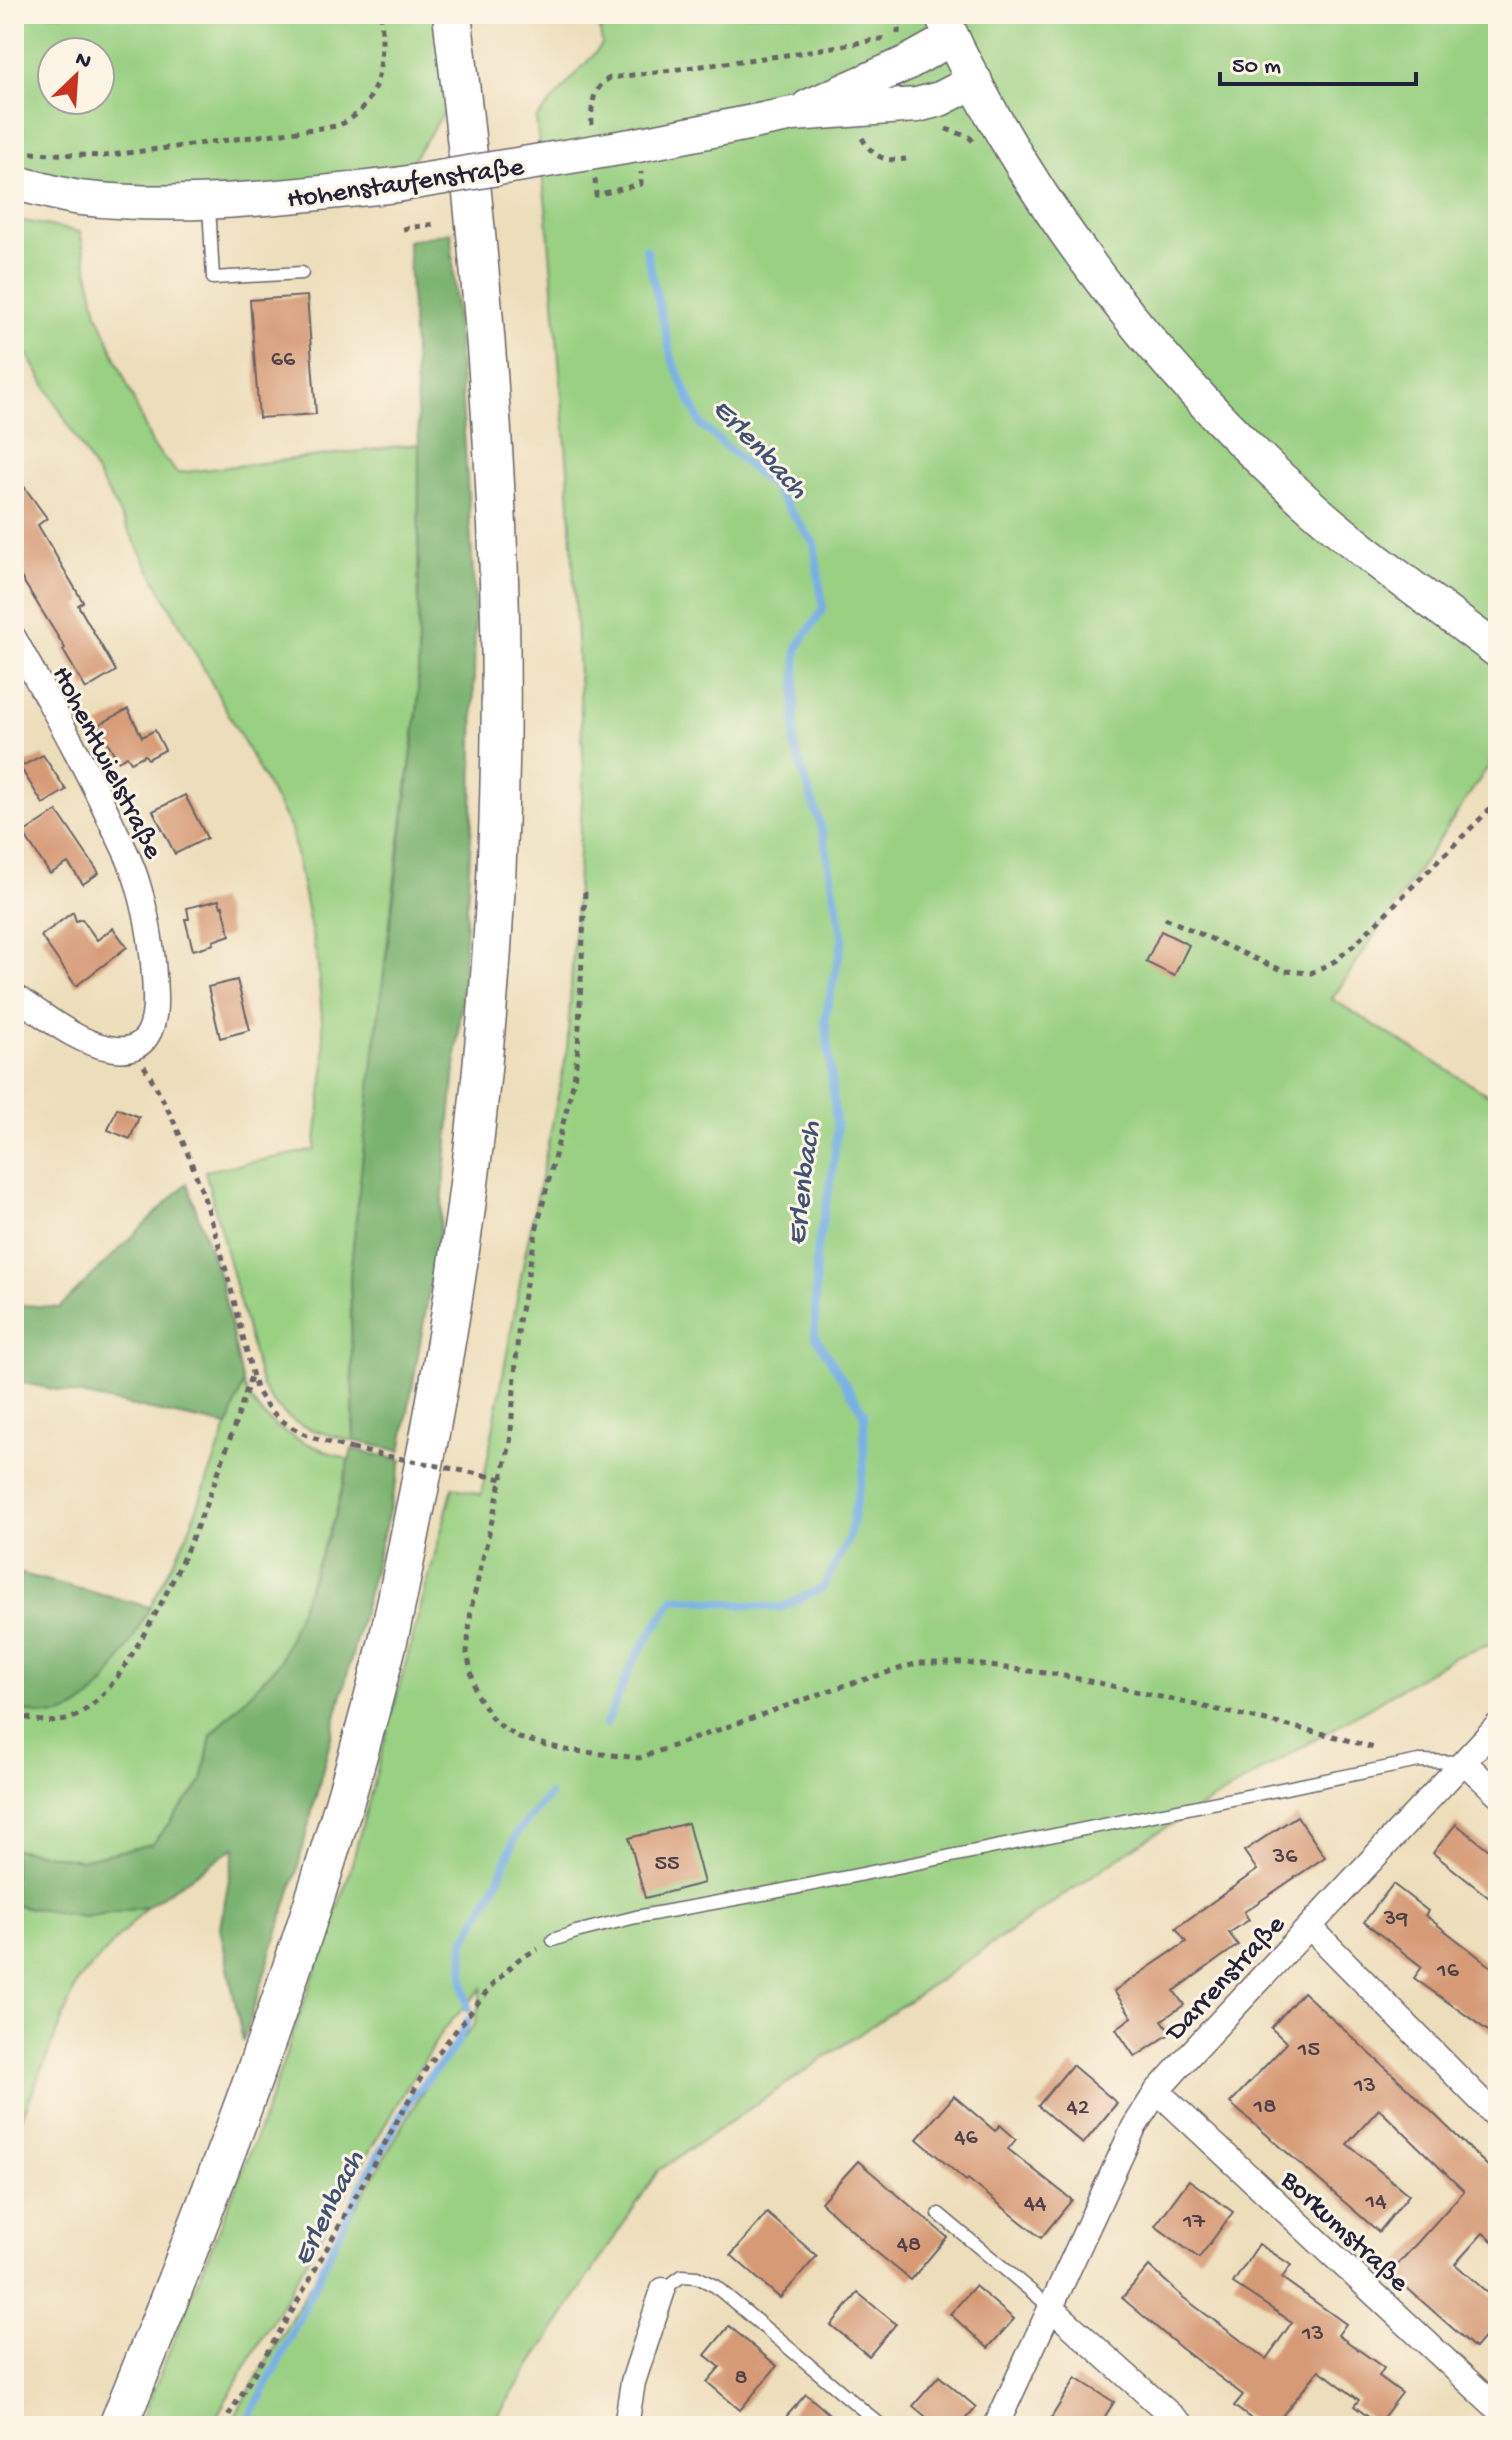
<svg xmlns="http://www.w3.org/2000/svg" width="1512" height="2440" viewBox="0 0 1512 2440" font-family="'Gochi Hand',sans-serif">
<rect width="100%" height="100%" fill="#fcf5e5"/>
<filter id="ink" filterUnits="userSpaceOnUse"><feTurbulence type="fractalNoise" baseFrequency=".0125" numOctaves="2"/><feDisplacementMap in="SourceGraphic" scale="16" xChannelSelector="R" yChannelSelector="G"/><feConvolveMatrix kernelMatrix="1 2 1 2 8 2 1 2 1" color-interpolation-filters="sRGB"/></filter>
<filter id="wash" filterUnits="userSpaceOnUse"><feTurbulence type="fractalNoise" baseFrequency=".006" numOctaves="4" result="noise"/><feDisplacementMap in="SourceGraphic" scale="32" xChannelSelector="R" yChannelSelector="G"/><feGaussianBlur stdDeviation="1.8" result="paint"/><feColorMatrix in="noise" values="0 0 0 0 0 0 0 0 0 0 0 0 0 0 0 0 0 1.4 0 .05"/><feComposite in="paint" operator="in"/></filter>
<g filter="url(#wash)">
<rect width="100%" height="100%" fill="#eddebb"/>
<g fill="#99d082" stroke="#5e795e" stroke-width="2" fill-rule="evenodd">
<path d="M14,14H452L461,87L396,185L334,192L14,183ZM52,52H100V100H52Z"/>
<polygon points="598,14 1498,14 1498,752 1332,999 1498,1101 1498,1642 1454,1657 1139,1844 658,2171 491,2426 229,2426 428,2082 475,2024 482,1988 443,2030 401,2097 211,2426 139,2426 262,2122 348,1878 453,1487 481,1495 525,1255 567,1052 584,770 568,469 547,216 536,119 602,45"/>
<path d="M14,219L80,232L97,313L153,446L177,473L419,444L418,705L395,877L350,1275L354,1441C310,1430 287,1427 262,1387L205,1171L315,1150L325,1062L318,965L291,829L112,500L14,331Z"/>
<path d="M243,1384C263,1432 304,1442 349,1460L335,1517L280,1662L211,1735L202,1782L152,1845L80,1860L14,1849V1708L52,1715L104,1685L150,1607L187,1535Z"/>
<polygon points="14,1905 84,1917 147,1907 78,1981 14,2137"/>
</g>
<g fill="#7ab270" stroke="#4e6a56" stroke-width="2">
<polygon points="451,232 475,605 472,818 461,1006 439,1235 401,1451 354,1441 350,1275 373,1060 418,705 419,444 408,241"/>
<polygon points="187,1183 221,1282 243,1384 228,1426 14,1381 14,1304 59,1308"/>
<polygon points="352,1449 402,1460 296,1874 243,2042 220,1927 235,1847 147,1907 84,1917 14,1905 14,1849 80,1860 152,1844 202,1782 211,1735 280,1662 335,1517"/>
<path d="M14,1572L150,1607C130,1641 105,1702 64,1714C48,1719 30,1712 14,1708Z"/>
</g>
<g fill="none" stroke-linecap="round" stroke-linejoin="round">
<g stroke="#77afe6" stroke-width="8">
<polyline points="606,1724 634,1660 674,1598 780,1608 823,1588 849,1538 864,1466 864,1413 815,1336 816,1255 833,1169 837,1130 825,1018 843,939 823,833 794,745 797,648 823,609 814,543 772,486 701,425 672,359 646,249"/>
<polyline points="468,2009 463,1981 464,1942 498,1881 517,1833 549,1795"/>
<polyline points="245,2426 273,2373 364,2180 410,2100 455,2047 468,2021"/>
</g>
</g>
<g id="blocks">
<g fill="#d69a76">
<polygon points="307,296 316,414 259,418 250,300"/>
<polygon points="14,473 47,518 38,525 83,602 78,605 116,671 86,689 63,650 65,648 14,566"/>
<polygon points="128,709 142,737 155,730 165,750 148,759 145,755 131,762 127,756 118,761 98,725"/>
<polygon points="43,755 66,790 43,804 20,767"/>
<polygon points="185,795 207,838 175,854 153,811"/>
<polygon points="57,811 99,873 83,884 68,863 50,874 23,833"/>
<polygon points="219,900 221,907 223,906 230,935 213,941 214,944 193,950 185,919 189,919 187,908"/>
<polygon points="73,912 76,921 82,919 97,940 113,928 127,947 76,986 41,936"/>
<polygon points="1161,931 1189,945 1174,976 1146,962"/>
<polygon points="237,980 250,1030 220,1038 208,987"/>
<polygon points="117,1108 139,1117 130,1139 108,1130"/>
<polygon points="1297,1816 1325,1857 1244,1912 1249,1920 1229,1933 1238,1945 1174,1991 1184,2005 1162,2020 1171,2033 1135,2057 1116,2029 1132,2017 1114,1991 1186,1942 1176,1928 1257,1870 1244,1851"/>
<polygon points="688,1823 704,1883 645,1898 629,1838"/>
<polygon points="1456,1824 1498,1857 1498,1905 1433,1853"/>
<polygon points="1393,1884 1428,1911 1425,1915 1498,1972 1498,2038 1414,1978 1422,1967 1364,1922"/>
<polygon points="1303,1992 1402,2083 1498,2176 1498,2246 1483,2233 1455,2264 1498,2302 1498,2321 1475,2348 1390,2273 1464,2191 1379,2109 1347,2144 1409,2195 1379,2232 1230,2103 1287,2043 1271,2028"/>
<polygon points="1072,2065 1117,2103 1083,2144 1038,2106"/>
<polygon points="954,2096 995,2131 1000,2125 1016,2139 1008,2149 1072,2200 1041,2238 968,2179 966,2181 917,2139"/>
<polygon points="858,2161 947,2237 911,2280 870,2247 821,2202"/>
<polygon points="1189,2180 1233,2212 1199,2258 1155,2226"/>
<polygon points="767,2213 817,2256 780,2298 731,2255"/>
<polygon points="1259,2244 1291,2265 1282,2278 1346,2324 1338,2335 1384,2368 1379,2376 1402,2393 1378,2424 1354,2406 1359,2400 1319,2370 1274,2426 1261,2426 1234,2406 1243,2395 1181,2348 1122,2298 1149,2266 1184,2298 1266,2359 1292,2322 1233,2283"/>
<polygon points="975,2286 1014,2319 988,2348 950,2314"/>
<polygon points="858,2293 896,2324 869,2356 831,2325"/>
<polygon points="729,2326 777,2366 740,2410 707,2382 720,2367 705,2355"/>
<polygon points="939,2376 976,2407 959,2426 937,2426 913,2406"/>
<polygon points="1076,2378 1114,2402 1099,2426 1063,2426 1051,2418"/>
<polygon points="806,2394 843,2426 778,2426"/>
</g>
</g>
</g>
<g filter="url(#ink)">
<use href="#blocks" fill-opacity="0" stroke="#696468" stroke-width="2"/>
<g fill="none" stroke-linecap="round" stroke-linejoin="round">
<defs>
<g id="lane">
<polyline points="209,205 213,278 302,273"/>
<polyline points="553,1940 576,1932 636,1917 774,1892 1419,1761 1463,1762"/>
<polyline points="939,2214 1050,2307"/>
<polyline points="663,2290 682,2276 697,2277 715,2286 882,2426"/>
</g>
<g id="street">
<path d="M14,638C48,700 84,762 113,826C123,846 133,866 139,888C149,922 154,960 155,996C156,1027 147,1056 109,1048C75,1042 43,1014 14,996"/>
<polyline points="1464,1762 1498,1794"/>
<polyline points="1310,1927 1498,2118"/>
<polyline points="1157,2091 1498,2409"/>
<polyline points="1050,2307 1183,2426"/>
<polyline points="626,2426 633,2382 663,2290"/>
<polyline points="996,2426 1134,2127 1157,2091 1193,2051 1498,1725"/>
</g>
<g id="secondary">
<path d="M941,14C1027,203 1160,373 1315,510C1373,561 1437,605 1498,651"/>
<polyline points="808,107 907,63 952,38"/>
<polyline points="637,145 793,114 917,105 940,99 975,81"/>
<path d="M14,183C36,187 58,195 80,198C185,210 291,196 396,185"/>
</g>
<path id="primary" d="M118,2426C221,2174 319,1918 385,1653C398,1601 407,1547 418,1495C476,1206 506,914 500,620C496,417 476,215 452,14"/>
</defs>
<use href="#lane" stroke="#696468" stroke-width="15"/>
<use href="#street" stroke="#696468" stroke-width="27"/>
<use href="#secondary" stroke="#696468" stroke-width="37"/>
<use href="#primary" stroke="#696468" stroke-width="41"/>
<g stroke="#696468" stroke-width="5" stroke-dasharray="6 6" stroke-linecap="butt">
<polyline points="898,34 899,14"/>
<path d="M592,125C591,106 592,88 610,78L786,55L886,38"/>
<polyline points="946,129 969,137 973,141"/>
<path d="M862,138C873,157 884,162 906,159"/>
<path d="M31,153L104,156L337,126C383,107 384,57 381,14"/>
<polyline points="595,179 596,195 641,184 641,172"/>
<polyline points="403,229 434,224"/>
<polyline points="585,892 578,1048 574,1080 537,1227 519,1321 510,1444 471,1609 467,1653 476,1694 494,1721 519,1738 566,1750 639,1758 837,1688 918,1663 966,1663 1054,1674 1099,1683 1333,1736 1377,1749"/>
<polyline points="1165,918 1271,966 1286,971 1311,973 1335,961 1356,943 1498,801"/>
<path d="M144,1066C205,1166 228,1278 256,1389C277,1429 311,1438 352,1449"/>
<polyline points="484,1475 502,1479"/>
<path d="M14,1714C33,1720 55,1726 74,1717C107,1699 126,1665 144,1634C193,1550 222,1465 252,1373"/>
<polyline points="222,2426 290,2315 427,2067 492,1985 519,1959 538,1949"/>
</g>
<use href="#lane" stroke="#fff" stroke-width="12"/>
<use href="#street" stroke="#fff" stroke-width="24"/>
<use href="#secondary" stroke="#fff" stroke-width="34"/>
<use href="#primary" stroke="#fff" stroke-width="38"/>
<defs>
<polyline id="secondary-bridge" points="396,185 637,145"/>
</defs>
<use href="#secondary-bridge" stroke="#696468" stroke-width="37" stroke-linecap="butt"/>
<polyline stroke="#696468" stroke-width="5" stroke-dasharray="6 6" stroke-linecap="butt" points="352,1449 484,1475"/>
<use href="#secondary-bridge" stroke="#fff" stroke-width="34"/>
</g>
</g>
<g text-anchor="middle" stroke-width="6" stroke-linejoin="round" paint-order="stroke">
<g font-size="24" fill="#4f404a">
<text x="283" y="365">66</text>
<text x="1285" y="1862">36</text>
<text x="667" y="1869">55</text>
<text x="1396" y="1924">39</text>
<text x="1448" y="1976">16</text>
<text x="1309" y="2055">15</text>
<text x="1365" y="2091">13</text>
<text x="1265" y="2112">18</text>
<text x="1078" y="2113">42</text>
<text x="966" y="2143">46</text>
<text x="1376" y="2207">14</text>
<text x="1035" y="2209">44</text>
<text x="1194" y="2227">17</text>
<text x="909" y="2250">48</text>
<text x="1313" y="2339">13</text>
<text x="741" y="2383">8</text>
</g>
<g font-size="28" fill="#22223b" stroke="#fcf5e5">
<text transform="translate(405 180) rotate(-8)" y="10">Hohenstaufenstraße</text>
<text transform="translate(110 761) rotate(63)" y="10">Hohentwielstraße</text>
<text transform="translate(1223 1976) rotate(-47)" y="10">Darrenstraße</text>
<text transform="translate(1347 2229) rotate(43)" y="10">Borkumstraße</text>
</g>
<g font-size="30" font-style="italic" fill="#405377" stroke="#fcf5e5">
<text transform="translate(762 447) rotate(47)" y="10">Erlenbach</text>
<text transform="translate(801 1183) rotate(-83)" y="10">Erlenbach</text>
<text transform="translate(326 2207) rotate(-63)" y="10">Erlenbach</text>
</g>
</g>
<rect width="1512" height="2440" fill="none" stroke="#fcf5e5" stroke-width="48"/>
<g transform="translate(76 76) rotate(25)"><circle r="38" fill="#fcf5e5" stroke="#a5a1a1" stroke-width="2"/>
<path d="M0-6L14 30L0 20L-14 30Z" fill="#c8321e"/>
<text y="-12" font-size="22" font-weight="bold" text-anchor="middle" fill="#22223b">N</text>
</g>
<path d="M1220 72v12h196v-12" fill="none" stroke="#22223b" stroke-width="4"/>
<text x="1232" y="72" font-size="24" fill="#22223b" stroke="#fcf5e5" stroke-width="6" paint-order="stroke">50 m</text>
</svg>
